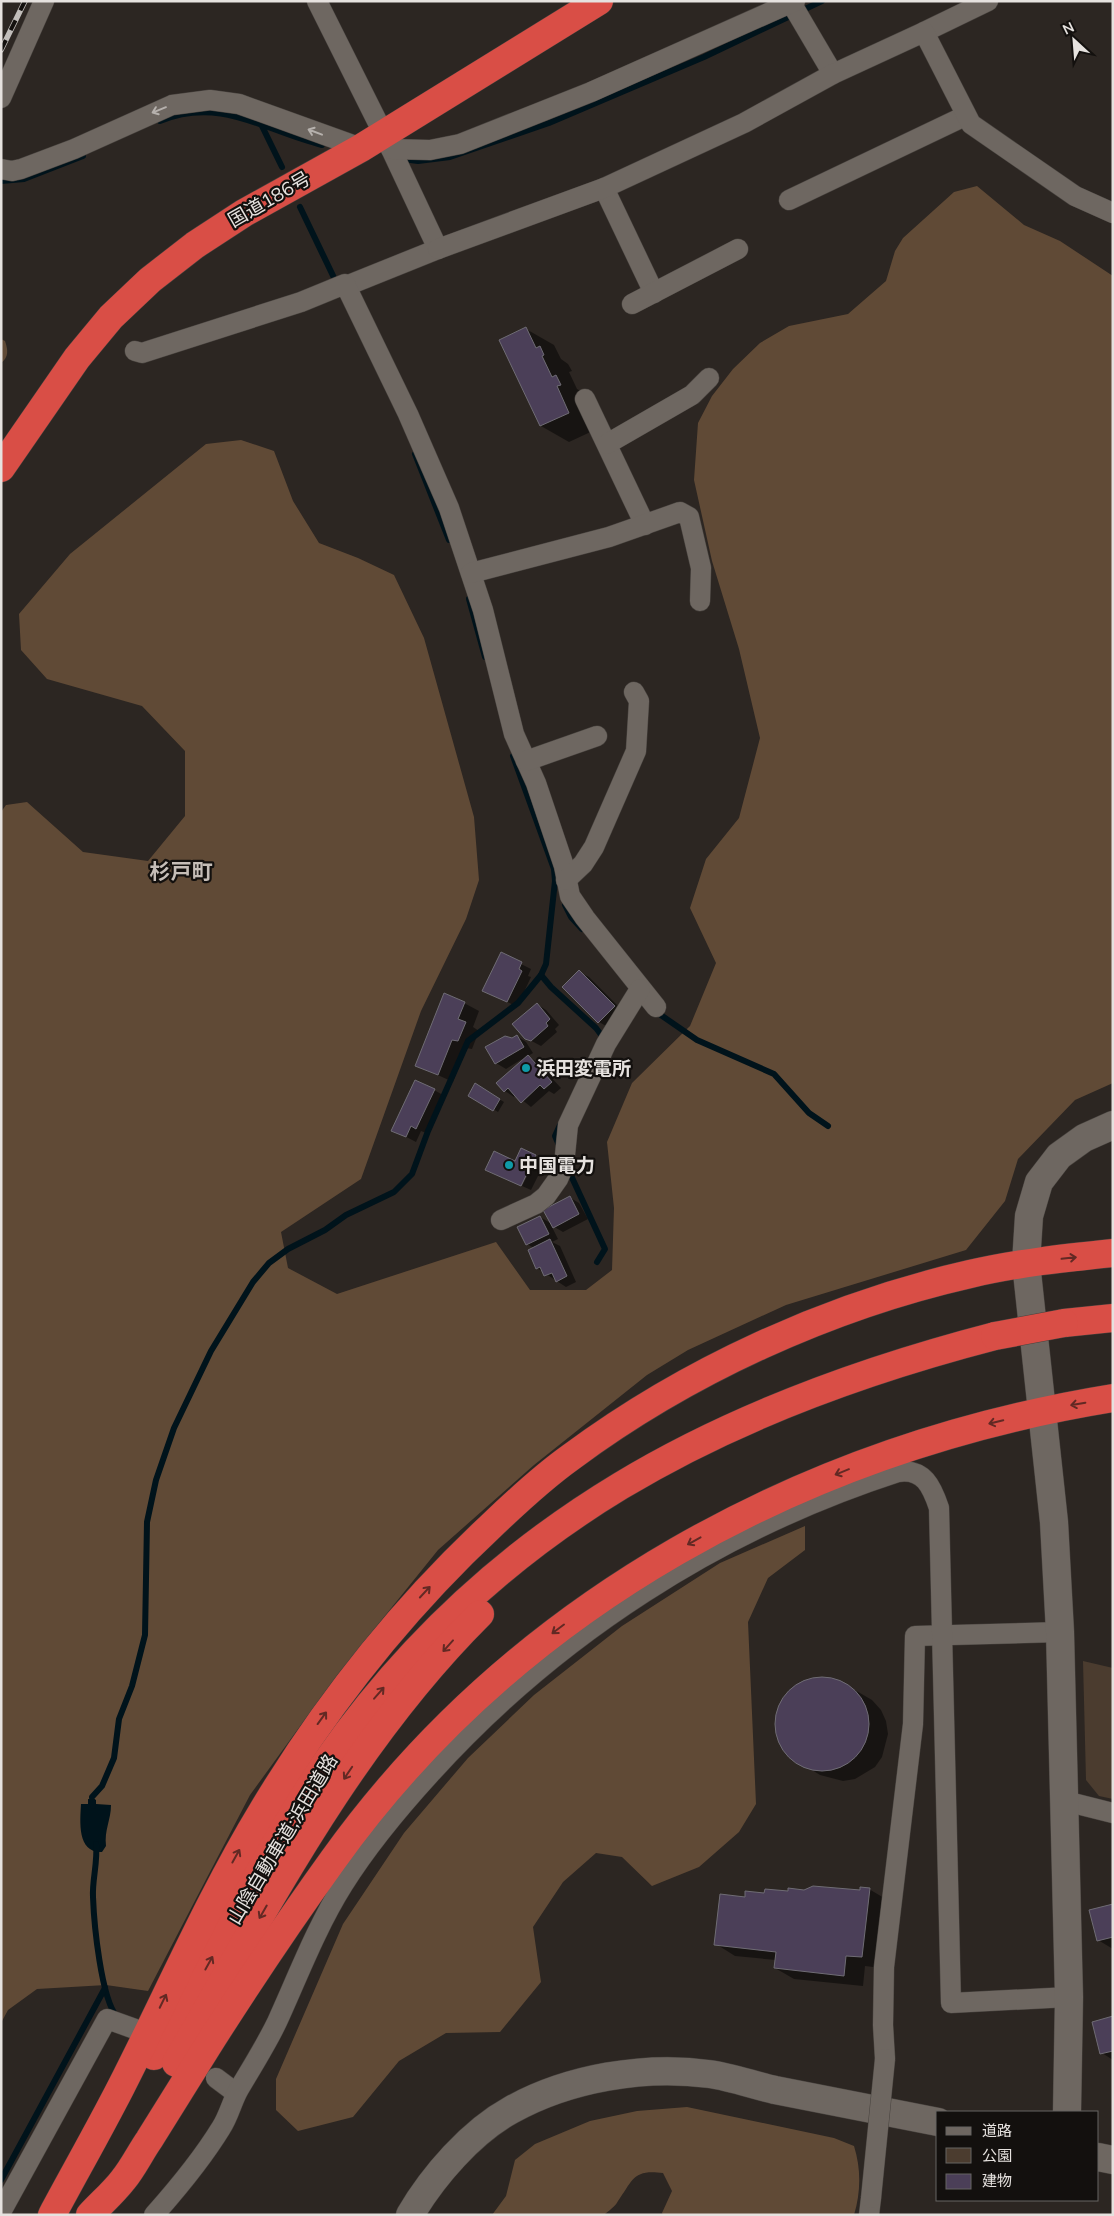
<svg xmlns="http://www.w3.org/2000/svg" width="1114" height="2216" viewBox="0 0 1114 2216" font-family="Mulish,'Noto Sans JP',sans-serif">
<rect width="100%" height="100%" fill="#2c2622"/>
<polygon fill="#4b3c2f" points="1083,1661 1113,1668 1113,1799 1099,1796 1086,1780"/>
<g fill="#604a36">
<polygon points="977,186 1024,225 1060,241 1113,276 1113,1083 1075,1100 1018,1159 1005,1201 966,1250 786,1305 688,1350 647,1375 534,1465 438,1550 338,1674 250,1795 148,1991 106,1985 37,1989 8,2010 1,2023 1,812 6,805 27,802 83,852 148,861 185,816 185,751 142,706 47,679 21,650 19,614 70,554 206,444 241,440 274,451 293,501 319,543 358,558 394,575 424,638 474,817 479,880 466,919 421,1011 361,1179 281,1232 288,1268 337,1294 496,1242 530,1290 586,1290 612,1270 614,1208 607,1142 632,1083 690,1026 716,963 690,908 706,859 739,818 760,738 739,649 712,561 694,480 698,423 712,396 733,369 760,343 789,326 848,314 886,281 895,251 903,238 954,192"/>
<path d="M1,339L5,341C8,350 9,357 1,363Z"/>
<polygon points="805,1526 805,1550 768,1578 748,1622 756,1804 739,1832 699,1867 652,1886 622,1857 596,1853 563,1882 533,1927 541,1982 500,2032 446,2033 399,2061 353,2117 298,2131 276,2110 276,2079 343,1924 404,1833 468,1758 534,1695 622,1626 720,1563"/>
<path d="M687,2107L834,2138L854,2146C861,2169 861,2191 854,2215H663L662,2213L672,2191L663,2173C633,2169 633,2180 618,2201C615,2207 608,2211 604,2215H492L506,2196L515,2160L535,2144L590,2121L637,2111Z"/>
</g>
<path fill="#00131b" d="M88,1799L96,1800V1804L111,1805C111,1820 104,1830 106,1846L102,1852C77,1853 80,1822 81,1804H88Z"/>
<g fill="#0007">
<polygon points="526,329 554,345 561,359 568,364 572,371 569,372 577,389 584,393 597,429 569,442 541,426"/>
<polygon points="501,954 531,969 528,976 531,977 517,1007 492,994"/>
<polygon points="579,972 589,977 624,1012 608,1027 599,1022"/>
<polygon points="464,1003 479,1011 473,1027 479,1031 472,1049 466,1048 453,1082 416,1065"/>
<polygon points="537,1004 546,1010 559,1025 555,1029 557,1032 541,1046 526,1038"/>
<polygon points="517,1036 526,1042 533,1053 528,1056 537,1062 561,1088 554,1094 549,1091 531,1107 516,1095 514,1097 505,1091 522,1059 506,1069 496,1063 512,1039"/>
<polygon points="476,1085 504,1102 498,1112 470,1095"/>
<polygon points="434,1090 443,1095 426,1133 421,1131 416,1142 393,1130"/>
<polygon points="537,1157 545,1162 531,1190 522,1186"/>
<polygon points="569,1197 579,1203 588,1219 563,1232 551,1225 558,1239 552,1242 560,1246 576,1282 566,1287 537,1268 534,1248 527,1244 540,1217 552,1224"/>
<polygon points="828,1678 841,1682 872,1700 881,1710 886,1721 888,1734 882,1757 875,1767 855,1779 843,1781 820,1775 790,1756 778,1736 778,1711 792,1690 803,1682 815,1679"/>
<polygon points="869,1889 889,1901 881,1968 865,1966 863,1986 794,1979 775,1968 776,1960 735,1956 716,1944 746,1898 766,1894 861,1892"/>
<polygon points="1113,1905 1113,1949 1098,1940"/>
<polygon points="1113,2018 1113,2060 1102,2053"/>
</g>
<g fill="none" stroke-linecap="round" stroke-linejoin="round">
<g stroke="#00131b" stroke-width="6">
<path d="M160,121C221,96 265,131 322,145"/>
<polyline points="261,124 282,167"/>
<polyline points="403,159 418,161 450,157 549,123 704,57 822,1"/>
<polyline points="1,181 24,179 83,156"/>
<polyline points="300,207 337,284"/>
<polyline points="415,454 449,540"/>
<polyline points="469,599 485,657"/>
<polyline points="565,905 571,917 582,929"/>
<polyline points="541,975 551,987 596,1028 602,1036 600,1041"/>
<polyline points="655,1011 697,1040 774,1074 809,1113 828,1126"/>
<polyline points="559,1145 555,1136 560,1125"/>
<polyline points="568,1169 605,1249 597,1262"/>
<polyline points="93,1806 92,1797 102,1786 114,1758 119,1719 132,1686 145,1635 147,1522 156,1480 174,1428 211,1351 253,1282 269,1263 288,1249 325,1230 346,1215 394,1192 412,1174 428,1131 468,1041 518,1003 541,975 546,964 555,881 554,869 513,756"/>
<path d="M96,1844C98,1862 92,1880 93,1897C94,1924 101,1998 117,2017"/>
<polyline points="1,2180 105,1988"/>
</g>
</g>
<g fill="#4b3f58" stroke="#6f6c74">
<polygon points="526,327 536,348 540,346 544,355 542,356 552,377 556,375 561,385 557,386 569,413 540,426 499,340"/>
<polygon points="501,952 522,962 519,969 522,971 507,1002 482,991"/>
<polygon points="579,970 615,1006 598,1023 562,987"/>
<polygon points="444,993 465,1002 458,1019 466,1022 458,1041 452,1040 438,1075 415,1066"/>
<polygon points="537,1003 550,1019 546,1023 548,1026 531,1041 525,1039 512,1024"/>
<polygon points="517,1035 524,1047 495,1064 485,1047 505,1036 512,1038"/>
<polygon points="528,1055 552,1082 544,1089 540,1085 521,1103 508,1088 504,1092 496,1083"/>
<polygon points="415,1080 435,1089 416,1129 411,1126 406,1137 391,1131"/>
<polygon points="475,1083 500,1099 493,1111 468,1096"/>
<polygon points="521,1148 536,1155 521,1186 485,1170 494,1151 515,1161"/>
<polygon points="570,1196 579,1214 553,1228 543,1210"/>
<polygon points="540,1216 549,1234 526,1245 517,1227"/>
<polygon points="550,1239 567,1276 556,1282 552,1273 544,1276 540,1267 536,1269 528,1250"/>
<circle cx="822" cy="1724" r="47"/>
<polygon points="813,1886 860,1890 860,1887 870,1888 862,1957 846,1956 844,1976 774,1968 776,1952 714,1945 720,1894 745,1897 745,1891 764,1893 765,1889 788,1891 788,1888 804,1890"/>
<polygon points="1113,1904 1113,1937 1097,1941 1089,1910"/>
<polygon points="1113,2016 1113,2051 1100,2054 1092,2022"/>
</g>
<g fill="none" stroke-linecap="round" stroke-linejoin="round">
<defs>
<g id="street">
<polyline points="317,1 391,149 438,249 346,286"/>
<polyline points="790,1 833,74"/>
<polyline points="924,32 988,1"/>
<polyline points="1,98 44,1"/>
<polyline points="391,149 430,150 460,144 591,92 795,1"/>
<polyline points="1,169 12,171 21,169 74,149 172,105 210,100 239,104 361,148"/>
<polyline points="604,188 654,293"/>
<polyline points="789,200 965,116"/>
<polyline points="438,249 604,188 744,123 833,74 924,32 971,124 1075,196 1113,213"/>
<polyline points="632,304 738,249"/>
<polyline points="135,351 142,353 301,302 345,284 408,414 449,508 483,610 514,734 536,783 564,866 570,896 585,918 656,1007"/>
<polyline points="585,399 645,525"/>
<polyline points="607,444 692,395 709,378"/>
<polyline points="471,573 609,537 680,512 689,517 701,568 700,601"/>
<polyline points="526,761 597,736"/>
<polyline points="566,880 583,864 594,847 636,751 639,701 634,692"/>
<polyline points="501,1220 536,1204 546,1196 558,1179 564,1165 568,1125 606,1044 640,989"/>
<polyline points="1065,1801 1113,1813"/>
<polyline points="885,2059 883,2025 884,1967 913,1724 915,1636 1060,1632"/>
<polyline points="216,2078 236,2093"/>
<polyline points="1,2212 107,2019 135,2029"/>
<path d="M154,2215C178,2188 202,2159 221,2128C229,2116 232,2101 239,2089C252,2067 266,2045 277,2022C298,1976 316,1928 343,1885C368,1845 399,1808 431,1773C557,1634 719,1530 898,1472C924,1468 932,1487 939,1508L951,2003L1069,1997"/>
<polyline points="869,2215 871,2198"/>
</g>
<g id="secondary">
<polyline points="1067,2112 1069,1997 1060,1632 1054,1522 1026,1263 1029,1216 1039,1182 1059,1156 1084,1138 1113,1125"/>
<polyline points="1098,2157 1113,2160"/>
<path d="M410,2215C433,2176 471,2132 511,2110C568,2078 645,2065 709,2074C731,2077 753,2085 775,2090C829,2101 884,2111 938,2122"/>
</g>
<g id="highway">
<polyline points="1,468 77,358 111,317 150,280 195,245 244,213 361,148 599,1"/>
<polyline points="1064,1323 1113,1318"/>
<path d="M154,2056C213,1958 262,1854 327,1761C493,1523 721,1407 995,1336"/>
<path d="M176,2063C267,1906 350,1743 480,1614"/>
<path d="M52,2215C75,2172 99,2130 121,2087C168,1995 209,1899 263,1810C326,1705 401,1610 491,1526C516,1502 543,1477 571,1457C687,1371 829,1306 970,1274C1017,1263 1065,1258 1113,1253"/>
<path d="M90,2215C101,2203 113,2193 123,2180C133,2168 140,2153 149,2140C168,2109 188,2078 207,2047C247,1984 289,1921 333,1860C517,1603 805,1448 1113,1398"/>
</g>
</defs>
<use href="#street" stroke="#47423e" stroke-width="21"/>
<use href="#secondary" stroke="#47423e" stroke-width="29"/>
<use href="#highway" stroke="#47423e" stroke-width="29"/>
<use href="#street" stroke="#6e6761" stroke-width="20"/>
<use href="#secondary" stroke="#6e6761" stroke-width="28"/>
<use href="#highway" stroke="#d94e46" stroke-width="28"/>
<defs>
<polyline id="rail" points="1,50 25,1"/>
</defs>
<use href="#rail" stroke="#c1bdba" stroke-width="5.5"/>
<use href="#rail" stroke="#13100e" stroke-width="4" stroke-dasharray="11" stroke-linecap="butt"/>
<defs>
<polyline id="street-bridge" points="871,2198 885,2059"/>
<polyline id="highway-bridge" points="995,1336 1064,1323"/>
</defs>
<use href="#street-bridge" stroke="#47423e" stroke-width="21" stroke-linecap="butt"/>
<use href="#highway-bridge" stroke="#47423e" stroke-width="29" stroke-linecap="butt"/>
<use href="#street-bridge" stroke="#6e6761" stroke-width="20"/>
<use href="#highway-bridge" stroke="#d94e46" stroke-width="28"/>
</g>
<defs><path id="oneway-shaft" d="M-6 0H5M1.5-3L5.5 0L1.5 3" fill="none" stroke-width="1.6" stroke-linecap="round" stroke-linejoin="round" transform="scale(1.25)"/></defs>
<g stroke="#b6b1ad">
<use href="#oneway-shaft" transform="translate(159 110) rotate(158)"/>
<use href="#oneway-shaft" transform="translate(315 132) rotate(-159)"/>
</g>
<g stroke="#622924">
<use href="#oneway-shaft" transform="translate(1069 1258) rotate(-6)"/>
<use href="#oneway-shaft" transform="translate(1078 1404) rotate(170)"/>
<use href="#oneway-shaft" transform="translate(996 1422) rotate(166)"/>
<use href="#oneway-shaft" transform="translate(842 1472) rotate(158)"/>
<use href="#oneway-shaft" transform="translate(694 1541) rotate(151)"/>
<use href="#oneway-shaft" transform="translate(425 1592) rotate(-47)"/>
<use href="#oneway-shaft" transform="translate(558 1629) rotate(143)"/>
<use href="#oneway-shaft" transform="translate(448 1646) rotate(132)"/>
<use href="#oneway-shaft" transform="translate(379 1693) rotate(-49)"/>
<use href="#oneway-shaft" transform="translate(322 1718) rotate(-54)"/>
<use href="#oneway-shaft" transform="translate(348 1773) rotate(124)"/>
<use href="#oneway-shaft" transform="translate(236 1856) rotate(-61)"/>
<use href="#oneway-shaft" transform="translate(263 1912) rotate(120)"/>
<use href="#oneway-shaft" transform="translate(209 1963) rotate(-61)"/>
<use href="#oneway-shaft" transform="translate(163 2001) rotate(-64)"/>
</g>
<g fill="#0f9aa8" stroke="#13100e" stroke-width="2">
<circle cx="526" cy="1068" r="5"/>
<circle cx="509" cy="1165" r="5"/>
</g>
<g text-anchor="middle" stroke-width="4.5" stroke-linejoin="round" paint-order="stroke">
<g font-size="19" fill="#e6e2df" stroke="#13100e">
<text transform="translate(269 199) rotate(-30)" y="7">国道186号</text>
<text transform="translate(282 1839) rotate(-59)" y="7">山陰自動車道;浜田道路</text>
</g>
<g font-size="19" font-weight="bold" fill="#e6e2df" stroke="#13100e" text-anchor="start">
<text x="536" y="1075">浜田変電所</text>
<text x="519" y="1172">中国電力</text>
</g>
<g font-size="21" font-weight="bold" fill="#c5bdb7" stroke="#13100e">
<text x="181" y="879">杉戸町</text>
</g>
</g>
<rect width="1114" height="2216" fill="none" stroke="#e6e2df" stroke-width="5"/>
<rect x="936" y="2111" width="162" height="90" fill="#13100e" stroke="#676462"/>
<rect x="946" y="2127" width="25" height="8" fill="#6e6761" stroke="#676462"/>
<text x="982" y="2136" font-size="15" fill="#e6e2df">道路</text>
<rect x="946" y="2148" width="25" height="15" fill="#4b3c2f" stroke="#676462"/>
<text x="982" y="2161" font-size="15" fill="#e6e2df">公園</text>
<rect x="946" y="2174" width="25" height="15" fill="#4b3f58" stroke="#676462"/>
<text x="982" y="2186" font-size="15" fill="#e6e2df">建物</text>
<g transform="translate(1074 40) rotate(334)" stroke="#13100e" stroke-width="4" paint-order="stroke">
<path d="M0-4L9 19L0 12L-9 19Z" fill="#e6e2df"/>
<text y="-8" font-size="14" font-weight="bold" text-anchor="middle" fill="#e6e2df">N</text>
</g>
</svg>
